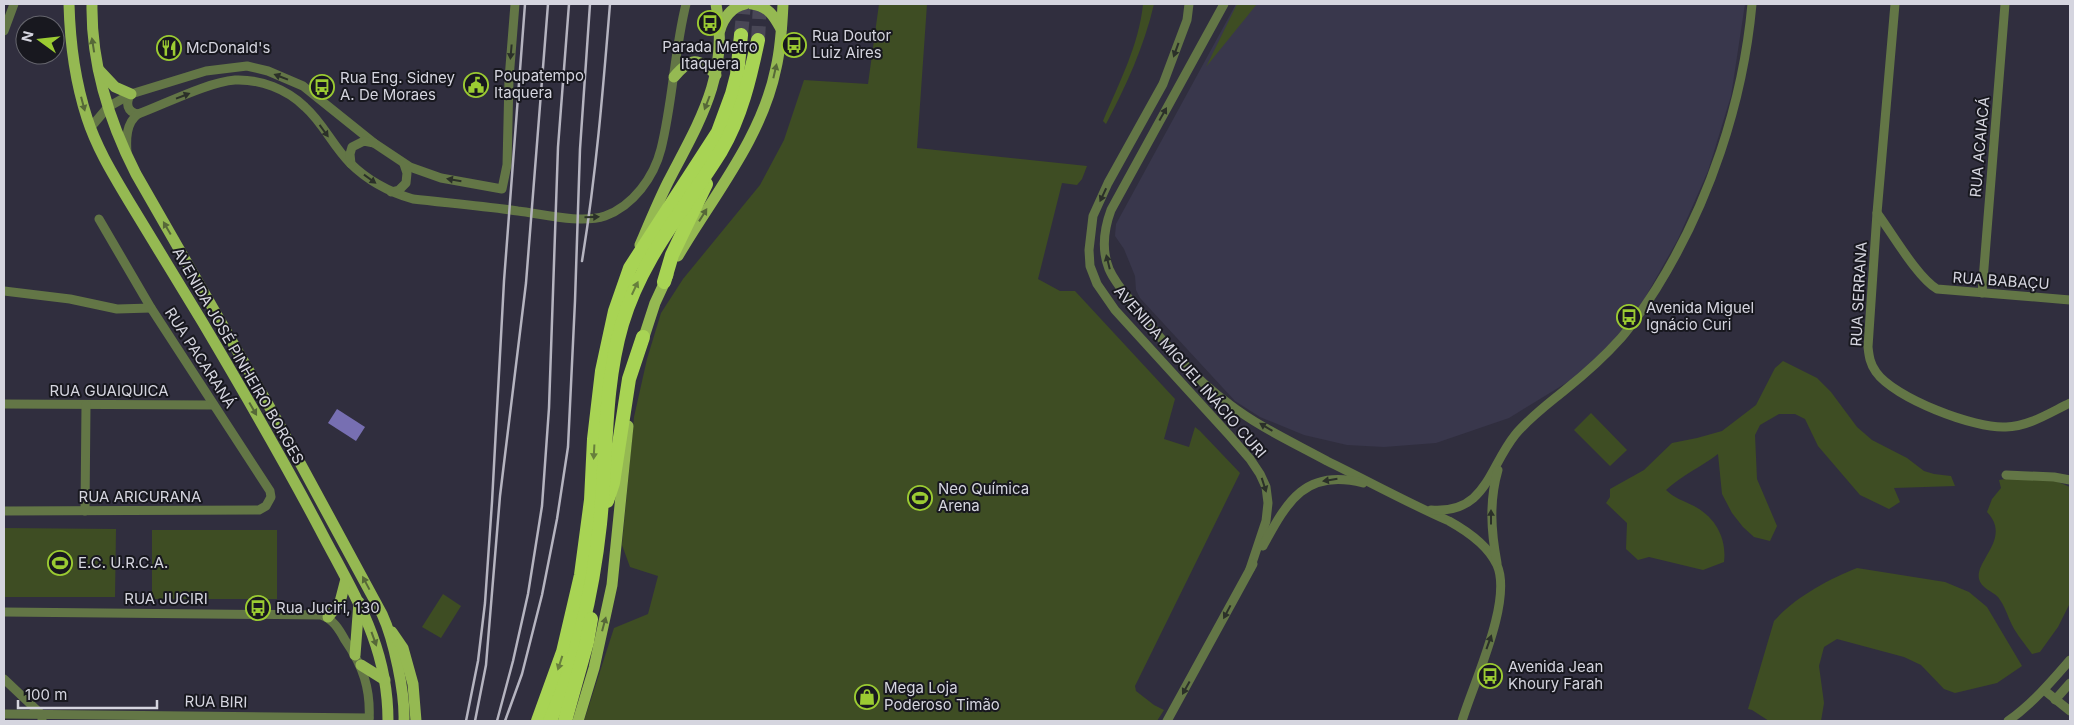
<svg xmlns="http://www.w3.org/2000/svg" width="2074" height="725" viewBox="0 0 2074 725" font-family="Inter,sans-serif">
<rect width="100%" height="100%" fill="#302e3e"/>
<polygon fill="#39374c" points="1236,4 1745,4 1731,96 1708,171 1678,239 1641,305 1610,346 1571,380 1509,418 1436,443 1384,447 1347,445 1304,435 1260,417 1235,401 1140,298 1136,290 1135,276 1124,249 1115,236 1116,224"/>
<g fill="#3e4d23">
<polygon points="879,4 927,4 917,148 1087,166 1082,179 1077,185 1062,183 1038,279 1060,291 1075,291 1175,399 1164,439 1189,447 1195,427 1200,431 1240,473 1135,686 1136,691 1154,705 1164,710 1157,721 584,721 614,628 648,614 658,576 630,567 622,545 634,417 647,359 661,313 683,279 760,185 784,140 804,80 868,84"/>
<path d="M1143,4H1154C1144,47 1126,86 1106,124L1103,121C1119,83 1139,45 1143,4Z"/>
<polygon points="1237,4 1257,4 1206,67"/>
<path d="M1783,361L1817,378L1831,392L1857,427L1872,440L1907,458L1924,471L1934,474L1951,476L1955,486L1894,488L1900,502L1889,509L1860,495L1818,446L1805,419L1795,414H1779L1760,425L1755,435L1757,479L1777,526L1770,541L1754,537L1743,527L1732,513L1722,494L1718,454C1701,467 1682,475 1666,490C1674,498 1684,501 1694,506C1715,517 1727,538 1724,562L1703,570L1649,557L1638,560L1626,549L1627,523L1606,503L1610,497V489L1644,470L1672,443L1697,438L1722,431L1756,405L1775,368Z"/>
<polygon points="1591,413 1627,450 1610,466 1574,430"/>
<path d="M2011,478L2051,479L2070,487V603L2058,627L2040,652L2032,654C2025,644 2017,635 2012,625C2007,615 2005,606 1998,597C1992,591 1981,588 1979,579C1975,560 2012,538 1987,512L1992,499L2001,488L1999,480Z"/>
<polygon points="4,528 116,529 115,597 4,597"/>
<rect x="152" y="530" width="125" height="69"/>
<path d="M1857,568L1945,582L1969,592L1987,607L2022,666L1997,683L1955,693L1944,689L1921,665L1904,657L1837,639L1824,647L1819,666L1824,703L1821,721H1769L1752,710L1748,709L1774,621C1794,598 1829,579 1857,568Z"/>
<polygon points="443,594 461,606 441,638 422,627"/>
</g>
<polygon fill="#776fb2" points="337,409 365,427 356,441 328,423"/>
<g fill="none" stroke-linecap="round" stroke-linejoin="round">
<g stroke="#494756" stroke-width="14" stroke-dasharray="14 7" stroke-linecap="butt">
<polyline points="741,35 744,4"/>
<polyline points="758,40 760,4"/>
</g>
<g stroke="#637646" stroke-width="9">
<polyline points="1189,4 1187,20 1163,84 1108,183 1093,216 1089,250 1090,266 1097,284 1115,310 1229,435 1250,459 1260,474 1266,487 1268,503 1266,521 1250,569"/>
<path d="M1224,4L1111,210C1104,229 1101,249 1109,269C1115,283 1126,295 1135,306C1162,341 1193,378 1229,404C1259,427 1294,443 1327,461C1368,481 1408,503 1449,521C1467,531 1488,545 1497,565C1513,601 1473,684 1462,721"/>
<path d="M1895,4L1877,213L1868,347C1869,356 1870,364 1876,372C1894,398 1975,429 2006,427C2028,427 2051,412 2070,403"/>
<polyline points="4,31 14,4"/>
<path d="M131,94C125,103 127,112 138,114"/>
<polyline points="91,127 108,107 131,94 206,71 247,66 268,71 303,86 374,143 410,167 441,178 502,189 507,165 509,79 515,4"/>
<path d="M127,153C126,139 126,123 138,114C165,104 208,82 235,80C260,79 287,89 305,107C323,123 333,146 350,163C368,181 389,192 413,199C448,203 483,206 518,211C543,214 581,224 605,216C633,206 654,177 661,149C673,101 674,52 686,4"/>
<polyline points="351,164 350,154 352,147 364,141 374,143"/>
<polyline points="391,192 399,190 406,183 407,173 404,164"/>
<path d="M1877,213C1892,233 1917,277 1937,289L2070,300"/>
<polyline points="4,291 70,299 117,309 151,308"/>
<polyline points="1982,293 2005,4"/>
<polyline points="4,404 213,405"/>
<polyline points="2006,475 2054,477 2070,480"/>
<path d="M1431,510C1486,514 1488,469 1515,435C1529,418 1548,404 1565,390C1585,374 1604,357 1621,338C1634,323 1645,306 1656,289C1709,204 1743,103 1752,4"/>
<polyline points="4,511 259,510 266,506 271,497 270,491 151,308 99,219"/>
<polyline points="85,511 86,405"/>
<path d="M1263,546C1287,502 1305,468 1363,483"/>
<path d="M1497,563C1491,531 1489,501 1498,470"/>
<path d="M4,612L321,615C333,619 339,629 345,640C363,666 371,689 369,721"/>
<polyline points="4,679 42,715 42,721"/>
<polyline points="2044,690 2070,711"/>
<polyline points="2055,700 2070,683"/>
<polyline points="4,714 369,718"/>
<polyline points="1167,721 1253,564"/>
<path d="M2008,721C2032,704 2051,682 2070,660"/>
</g>
<g stroke="#95b952" stroke-width="11">
<path d="M69,4C70,43 75,81 87,118C97,149 114,176 130,203C154,243 179,283 203,323C245,394 287,466 325,539C358,601 388,649 388,721"/>
<path d="M92,4C91,64 109,121 136,174L273,413L382,614C394,640 405,693 404,721"/>
<path d="M752,4C768,6 774,16 781,29"/>
<path d="M720,30C723,19 732,6 745,4"/>
<polyline points="99,70 115,87 131,94"/>
<path d="M674,77C690,58 698,56 716,75"/>
<path d="M640,245C649,224 658,202 668,182C699,122 730,74 716,4"/>
<path d="M678,256C713,196 762,138 776,68C781,47 782,25 783,4"/>
<polyline points="642,343 655,303 668,275"/>
<polyline points="328,617 340,602 346,579"/>
<polyline points="392,632 403,648 413,684 416,721"/>
<polyline points="355,655 359,602"/>
<polyline points="361,665 385,680"/>
<polyline points="578,721 594,668 612,585 628,426"/>
</g>
<g stroke="#a8d454" stroke-width="14">
<polyline points="664,282 672,255 706,184"/>
<polyline points="607,501 613,483 629,379 643,337"/>
<polyline points="538,721 563,652 581,575 591,500 594,439 602,371 615,311 630,268 718,132 732,94 737,75 741,35"/>
<path d="M550,721C577,660 593,590 600,524C607,457 603,389 622,324C642,257 685,209 721,151C741,117 750,78 758,40"/>
<polyline points="565,721 587,642 591,619"/>
</g>
<g stroke="#b5b4c0" stroke-width="2.5">
<path d="M582,261C596,176 603,90 610,4"/>
<polyline points="466,721 478,661 485,603 492,502 504,281 525,4"/>
<polyline points="475,721 486,665 500,496 526,283 548,4"/>
<polyline points="497,721 513,661 528,594 542,506 549,408 558,147 569,4"/>
<polyline points="505,721 522,674 542,595 557,519 568,447 575,301 580,149 590,4"/>
</g>
</g>
<defs><path id="oneway-solid" d="M-6-.8H1V-3.2L6.5 0L1 3.2V.8H-6Z" transform="scale(1.25)"/></defs>
<g fill="#566838">
<use href="#oneway-solid" transform="translate(93 45) rotate(-99)"/>
<use href="#oneway-solid" transform="translate(775 71) rotate(-77)"/>
<use href="#oneway-solid" transform="translate(707 103) rotate(111)"/>
<use href="#oneway-solid" transform="translate(83 104) rotate(75)"/>
<use href="#oneway-solid" transform="translate(703 215) rotate(-58)"/>
<use href="#oneway-solid" transform="translate(167 228) rotate(-120)"/>
<use href="#oneway-solid" transform="translate(253 409) rotate(60)"/>
<use href="#oneway-solid" transform="translate(366 583) rotate(-118)"/>
<use href="#oneway-solid" transform="translate(604 624) rotate(-75)"/>
<use href="#oneway-solid" transform="translate(374 639) rotate(70)"/>
</g>
<g fill="#2b3029">
<use href="#oneway-solid" transform="translate(1176 50) rotate(110)"/>
<use href="#oneway-solid" transform="translate(511 52) rotate(95)"/>
<use href="#oneway-solid" transform="translate(281 77) rotate(-159)"/>
<use href="#oneway-solid" transform="translate(183 96) rotate(-21)"/>
<use href="#oneway-solid" transform="translate(1163 114) rotate(-61)"/>
<use href="#oneway-solid" transform="translate(324 131) rotate(54)"/>
<use href="#oneway-solid" transform="translate(370 179) rotate(36)"/>
<use href="#oneway-solid" transform="translate(454 180) rotate(-170)"/>
<use href="#oneway-solid" transform="translate(1103 195) rotate(115)"/>
<use href="#oneway-solid" transform="translate(592 217) rotate(-2)"/>
<use href="#oneway-solid" transform="translate(1108 262) rotate(-104)"/>
<use href="#oneway-solid" transform="translate(1266 427) rotate(-149)"/>
<use href="#oneway-solid" transform="translate(1330 480) rotate(171)"/>
<use href="#oneway-solid" transform="translate(1264 485) rotate(72)"/>
<use href="#oneway-solid" transform="translate(1491 517) rotate(-90)"/>
<use href="#oneway-solid" transform="translate(1227 612) rotate(118)"/>
<use href="#oneway-solid" transform="translate(1489 642) rotate(-70)"/>
<use href="#oneway-solid" transform="translate(1186 688) rotate(119)"/>
</g>
<g fill="#677f3c">
<use href="#oneway-solid" transform="translate(635 288) rotate(-65)"/>
<use href="#oneway-solid" transform="translate(594 452) rotate(93)"/>
<use href="#oneway-solid" transform="translate(560 663) rotate(108)"/>
</g>
<defs>
<symbol id="bus-ring" viewBox="-11 -11 22 22"><circle r="9.5" fill="#18181f" stroke="#9bcb32" stroke-width="1.5"/><path d="M-5-6H5V4H4V6H2V4H-2V6H-4V4H-5ZM-3.5-4V0h7V-4ZM-3.5 1.2v1.5H-2V1.2ZM2 1.2v1.5H3.5V1.2Z" fill="#9bcb32"/></symbol>
<symbol id="restaurant-ring" viewBox="-11 -11 22 22"><circle r="9.5" fill="#18181f" stroke="#9bcb32" stroke-width="1.5"/><path d="M-5-6h1v4h1v-4h1v4h1v-4h1v5L-1.5 .5V6h-2V.5L-5-1ZM5-6V6H3V1.5H1.5Q1.5-4 5-6Z" fill="#9bcb32"/></symbol>
<symbol id="civic-ring" viewBox="-11 -11 22 22"><circle r="9.5" fill="#18181f" stroke="#9bcb32" stroke-width="1.5"/><path d="M-.6-6.5H3V-4.5H.6V-3L4-1V1h2V6H-6V1h2V-1L-.6-3ZM-1.2 2.5V6h2.4V2.5Z" fill="#9bcb32"/></symbol>
<symbol id="stadium-ring" viewBox="-11 -11 22 22"><circle r="9.5" fill="#18181f" stroke="#9bcb32" stroke-width="1.5"/><path d="M0-5a6.5 5 0 1 0 0 10a6.5 5 0 1 0 0-10ZM-3.5-1.8h7v3.6h-7Z" fill="#9bcb32"/></symbol>
<symbol id="shop-ring" viewBox="-11 -11 22 22"><circle r="9.5" fill="#18181f" stroke="#9bcb32" stroke-width="1.5"/><path d="M-5-2.5h2.3a2.7 3.5 0 0 1 5.4 0H5L5.5 6h-11ZM-1.5-2.5h3a1.5 2.3 0 0 0-3 0Z" fill="#9bcb32"/></symbol>
</defs>
<g fill-rule="evenodd">
<use href="#bus-ring" x="696" y="9" width="28" height="28"/>
<use href="#bus-ring" x="780" y="31" width="28" height="28"/>
<use href="#restaurant-ring" x="155" y="34" width="28" height="28"/>
<use href="#civic-ring" x="462" y="71" width="28" height="28"/>
<use href="#bus-ring" x="308" y="73" width="28" height="28"/>
<use href="#bus-ring" x="1615" y="303" width="28" height="28"/>
<use href="#stadium-ring" x="906" y="484" width="28" height="28"/>
<use href="#stadium-ring" x="46" y="549" width="28" height="28"/>
<use href="#bus-ring" x="244" y="594" width="28" height="28"/>
<use href="#bus-ring" x="1476" y="662" width="28" height="28"/>
<use href="#shop-ring" x="853" y="683" width="28" height="28"/>
</g>
<g text-anchor="middle" stroke-width="4" stroke-linejoin="round" paint-order="stroke">
<g font-size="15" fill="#d5d5df" stroke="#18181f" text-anchor="start">
<text x="812" y="41">Rua Doutor<tspan x="812" dy="17">Luiz Aires</tspan></text>
<text x="710" y="52" text-anchor="middle">Parada Metro<tspan x="710" dy="17">Itaquera</tspan></text>
<text x="186" y="53">McDonald's</text>
<text x="494" y="81">Poupatempo<tspan x="494" dy="17">Itaquera</tspan></text>
<text x="340" y="83">Rua Eng. Sidney<tspan x="340" dy="17">A. De Moraes</tspan></text>
<text x="1646" y="313">Avenida Miguel<tspan x="1646" dy="17">Ignácio Curi</tspan></text>
<text x="938" y="494">Neo Química<tspan x="938" dy="17">Arena</tspan></text>
<text x="78" y="568">E.C. U.R.C.A.</text>
<text x="276" y="613">Rua Juciri, 130</text>
<text x="1508" y="672">Avenida Jean<tspan x="1508" dy="17">Khoury Farah</tspan></text>
<text x="884" y="693">Mega Loja<tspan x="884" dy="17">Poderoso Timão</tspan></text>
</g>
<g font-size="15" fill="#d5d5df" stroke="#18181f">
<text transform="translate(1980 147) rotate(-85)" y="5">RUA ACAIACÁ</text>
<text transform="translate(2001 281) rotate(4)" y="5">RUA BABAÇU</text>
<text transform="translate(1859 294) rotate(-87)" y="5">RUA SERRANA</text>
<text transform="translate(238 356) rotate(60)" y="5">AVENIDA JOSÉ PINHEIRO BORGES</text>
<text transform="translate(200 358) rotate(57)" y="5">RUA PACARANÁ</text>
<text transform="translate(1190 372) rotate(49)" y="5">AVENIDA MIGUEL INÁCIO CURI</text>
<text x="109" y="396">RUA GUAIQUICA</text>
<text x="140" y="502">RUA ARICURANA</text>
<text x="166" y="604">RUA JUCIRI</text>
<text transform="translate(216 702) rotate(1)" y="5">RUA BIRI</text>
</g>
</g>
<rect width="2074" height="725" fill="none" stroke="#d5d5df" stroke-width="10"/>
<g transform="translate(40 40) rotate(285)"><circle r="24" fill="#18181f" stroke="#64646c"/>
<path d="M0-4L9 19L0 12L-9 19Z" fill="#9bcb32"/>
<text y="-8" font-size="14" font-weight="bold" text-anchor="middle" fill="#d5d5df">N</text>
</g>
<path d="M18 700v8h139v-8" fill="none" stroke="#d5d5df" stroke-width="2.5"/>
<text x="25" y="700" font-size="15" fill="#d5d5df" stroke="#18181f" stroke-width="4" paint-order="stroke">100 m</text>
</svg>
